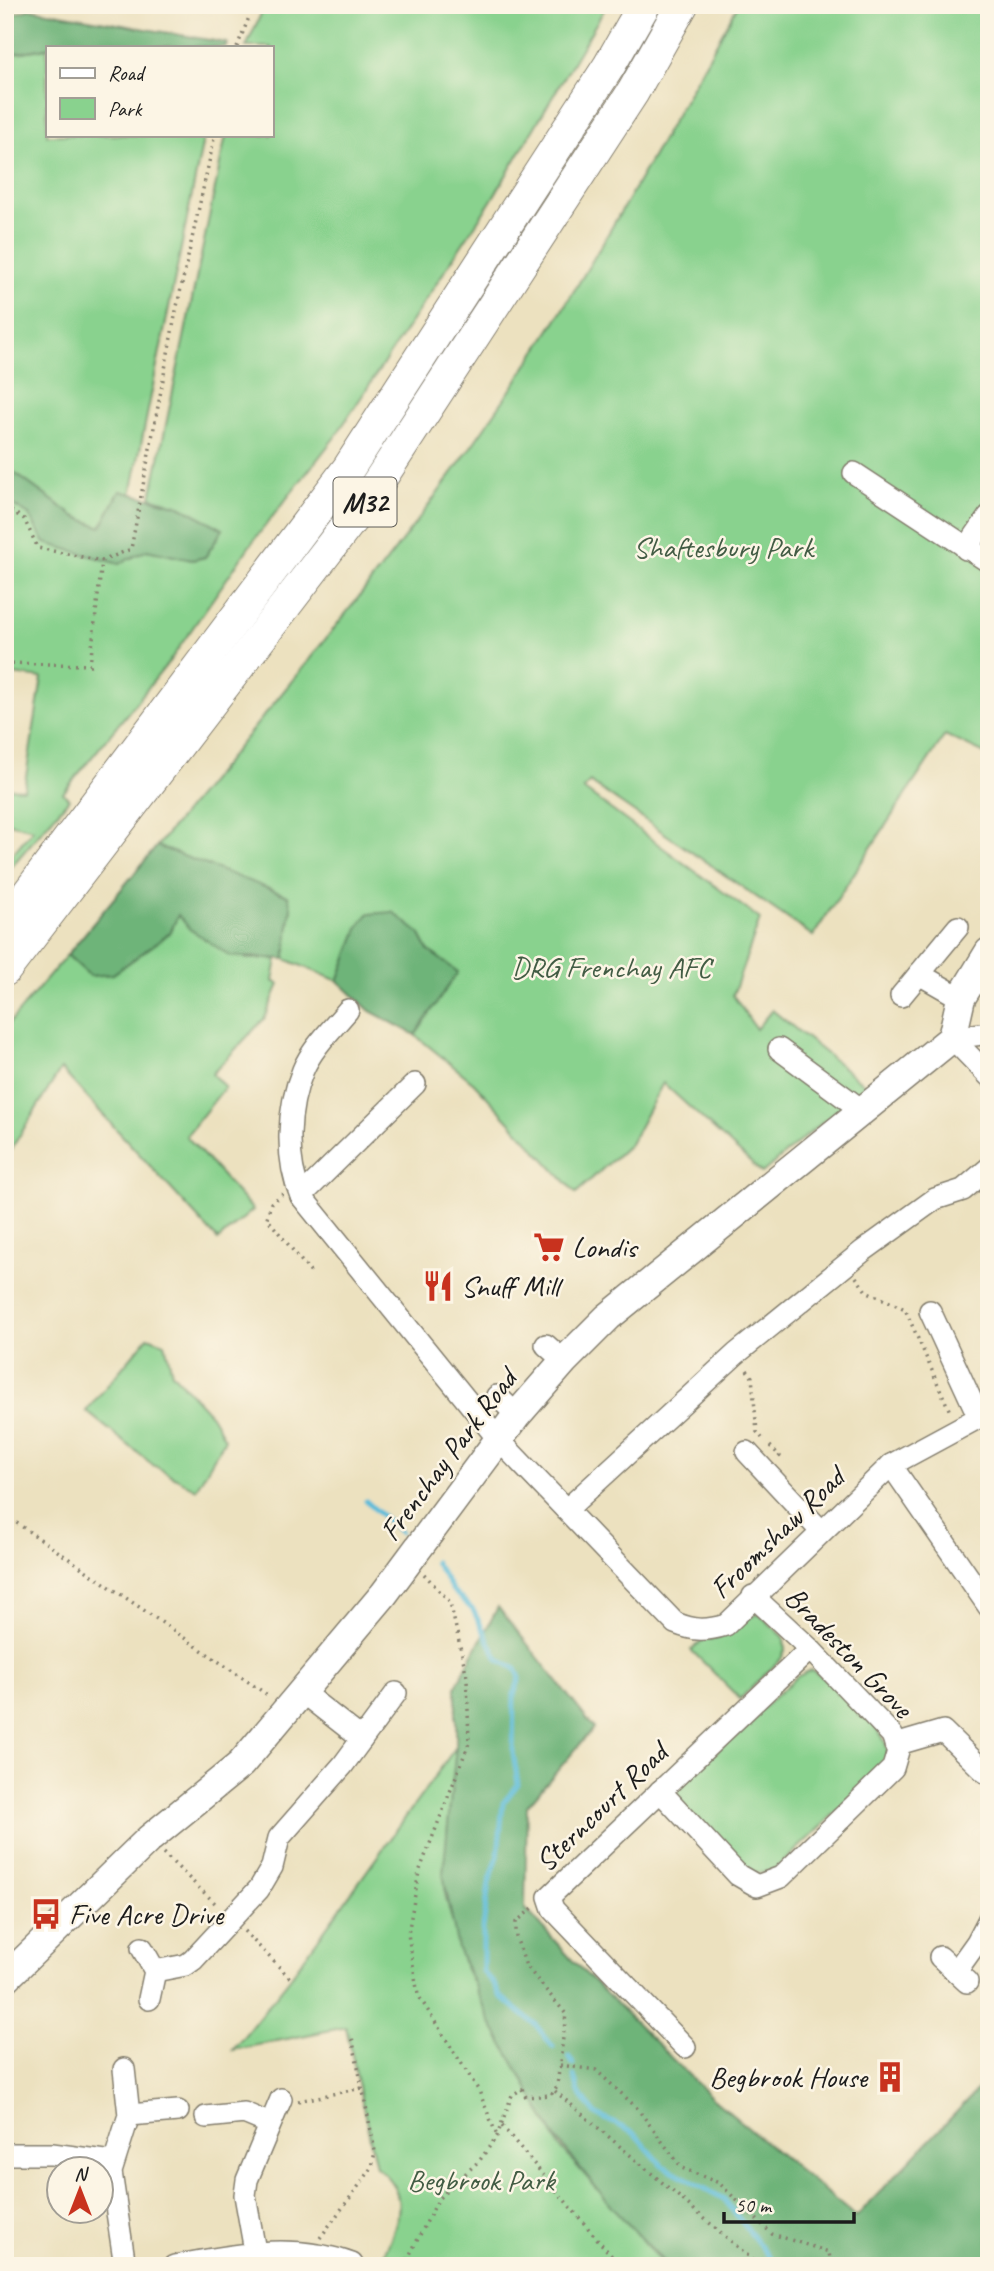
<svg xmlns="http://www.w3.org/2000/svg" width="994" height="2271" viewBox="0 0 994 2271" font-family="Caveat,sans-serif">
<rect width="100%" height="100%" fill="#fcf5e5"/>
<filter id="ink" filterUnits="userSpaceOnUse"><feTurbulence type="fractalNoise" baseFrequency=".0143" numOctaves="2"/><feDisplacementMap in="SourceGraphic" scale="14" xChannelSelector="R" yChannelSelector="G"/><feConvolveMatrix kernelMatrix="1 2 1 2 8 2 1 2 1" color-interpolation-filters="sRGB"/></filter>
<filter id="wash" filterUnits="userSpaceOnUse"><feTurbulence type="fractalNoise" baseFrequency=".00686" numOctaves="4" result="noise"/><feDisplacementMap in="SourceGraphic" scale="28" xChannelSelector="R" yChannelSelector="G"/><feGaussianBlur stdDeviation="1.57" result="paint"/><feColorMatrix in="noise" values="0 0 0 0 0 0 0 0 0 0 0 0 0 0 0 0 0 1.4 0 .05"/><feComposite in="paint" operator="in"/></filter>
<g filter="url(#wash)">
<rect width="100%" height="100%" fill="#ece1bf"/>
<g fill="#89d28e" stroke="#527755" stroke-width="2">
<polygon points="265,5 607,5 491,201 335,437 251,544 169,662 63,793 69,799 5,874 5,863 33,829 5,822 5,788 24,789 42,678 5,673 10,554 5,553 5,500 29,515 45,543 119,564 147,550 192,560 205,557 223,529 182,507 151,497 226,135 271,135 271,47 246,47"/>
<path d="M738,5H989V756L945,735L813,936L590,782L583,789L760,919L733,995L756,1029L772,1010L866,1086L762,1173L663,1083L630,1144L576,1193L474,1083L415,1035L457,972L428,950L419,933L359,926L338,981L285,959L291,907L157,846C305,666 456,486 577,286C633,194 685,99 738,5Z"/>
<polygon points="47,48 47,135 204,135 131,494 120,491 101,527 74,516 5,466 5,55"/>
<polygon points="178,915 247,959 277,959 273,981 279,984 265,1018 212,1074 225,1087 186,1136 253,1210 218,1240 61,1069 5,1159 5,1028 67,955 90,976 113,974 170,933"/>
<polygon points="148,1337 165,1343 172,1373 211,1415 225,1439 196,1489 153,1465 86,1411"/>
<path d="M759,1614L784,1637L785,1651L781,1659L740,1699L691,1650C700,1639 709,1641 721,1636C735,1630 744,1616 759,1614Z"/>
<path d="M811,1670C833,1681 884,1726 888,1751C889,1756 886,1762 884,1767L776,1869L752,1874L681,1804L677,1791L684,1781L796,1677Z"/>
<path d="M456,1747L447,1835L445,1894L464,1966L560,2147L665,2266H376L381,2261C396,2226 414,2195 376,2167L346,2027L233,2050L290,1978Z"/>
</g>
<g fill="#6eb479" stroke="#45684a" stroke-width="2">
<polygon points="31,9 227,43 226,47 57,46 5,55 5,16"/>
<polygon points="5,466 74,516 101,527 120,491 180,506 223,529 205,557 192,560 147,550 119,564 45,543 29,515 5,500"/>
<polygon points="157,846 288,896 291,907 285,959 230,956 190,929 178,915 170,933 113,974 90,976 67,955"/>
<polygon points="393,912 419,933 428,950 458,972 415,1035 370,1011 338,981 359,926 368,914"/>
<polygon points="498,1607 594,1728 527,1806 525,1908 573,1961 713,2099 856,2217 989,2078 989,2266 668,2266 612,2207 556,2138 490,2021 458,1949 443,1874 456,1747 456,1686"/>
</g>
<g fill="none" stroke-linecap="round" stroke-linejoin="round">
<g stroke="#5abbd9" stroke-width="5">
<polyline points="366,1501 400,1532"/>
<polyline points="435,1562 453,1591 473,1610 498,1659 516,1669 520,1678 514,1694 513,1752 518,1784 503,1803 498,1856 489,1883 483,1928 483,1972 494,1984 500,1996 535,2024 553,2047"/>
<polyline points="569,2057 573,2064"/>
<polyline points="574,2076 579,2092 595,2114 634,2133 662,2165 724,2199 776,2266"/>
</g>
</g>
</g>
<g filter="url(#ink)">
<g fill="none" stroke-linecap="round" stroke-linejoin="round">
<defs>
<g id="minor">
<polyline points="854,473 989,562"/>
<polyline points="966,549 989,516"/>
<polyline points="919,974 961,998"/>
<polyline points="901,996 958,927"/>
<path d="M348,1010C333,1028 312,1048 303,1070C287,1109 285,1159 301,1196L498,1439L675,1623C695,1631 706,1631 726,1625L891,1465L989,1412"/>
<polyline points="952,1038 989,1076"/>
<polyline points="952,1038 989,1033"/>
<polyline points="779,1049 863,1111"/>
<polyline points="301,1196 415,1084"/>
<polyline points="930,1311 978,1415"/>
<polyline points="546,1345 564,1361"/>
<polyline points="497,1396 517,1415"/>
<polyline points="747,1452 820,1530"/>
<polyline points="891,1465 989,1607"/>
<polyline points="566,1510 736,1354 863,1251 935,1199 963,1190 989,1168"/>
<polyline points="302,1692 362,1739"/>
<polyline points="895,1745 943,1731 985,1772"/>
<polyline points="660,1791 738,1875 757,1886 781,1877 893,1768 898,1751 892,1735 810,1649 753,1596"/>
<polyline points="142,1948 155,1971 149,1999"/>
<polyline points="940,1957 967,1982"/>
<polyline points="957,1970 977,1942 989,1919"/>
<polyline points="155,1971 186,1965 193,1960 259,1889 272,1867 279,1838 343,1765 396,1693"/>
<polyline points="685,2047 553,1909 549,1897 810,1649"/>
<polyline points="124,2069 129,2115 111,2172 125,2266"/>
<polyline points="129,2115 178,2111"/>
<polyline points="206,2117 244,2113 270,2124"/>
<polyline points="5,2154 52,2154 112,2162"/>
<polyline points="255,2251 245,2195 247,2180 281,2099"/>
<path d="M174,2266C235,2255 292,2242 352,2264"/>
</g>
<polyline id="major" points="5,1979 149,1839 241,1764 384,1594 517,1415 564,1361 608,1317 952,1038 961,998 989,952"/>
<g id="highway">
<polyline points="5,924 348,469 609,66 644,5"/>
<polyline points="5,970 368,498 633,92 682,5"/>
</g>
</defs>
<use href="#minor" stroke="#847e6e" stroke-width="24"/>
<use href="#major" stroke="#847e6e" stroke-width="31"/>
<use href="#highway" stroke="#847e6e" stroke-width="34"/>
<g stroke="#847e6e" stroke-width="3.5" stroke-dasharray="2 5" stroke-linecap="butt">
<polyline points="237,47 254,5"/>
<polyline points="5,507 24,519 38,548 102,561"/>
<polyline points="5,663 90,665 102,561 131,549 176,311 215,135"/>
<polyline points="283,1194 271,1203 267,1218 311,1273"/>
<polyline points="856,1277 866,1291 905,1309 951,1414"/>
<polyline points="747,1370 752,1377 757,1432 762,1438"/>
<polyline points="770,1446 780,1456 778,1458"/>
<polyline points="5,1515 269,1696"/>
<polyline points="424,1574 450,1602 467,1677 469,1743 419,1872 408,1934 418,1995 479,2091 497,2136"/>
<polyline points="163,1853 218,1906"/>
<polyline points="244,1931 290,1978"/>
<polyline points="560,2065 596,2070 637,2108 682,2168 719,2183 772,2234 829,2252 831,2266"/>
<polyline points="555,2091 760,2266"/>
<polyline points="298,2101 362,2088"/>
<polyline points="502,2126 620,2266"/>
<polyline points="320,2238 372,2168 375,2151 352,2037"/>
<polyline points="404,2266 439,2198 480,2160 497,2136 512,2095 522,2089 526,2097 551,2095 557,2086 566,2014 526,1966 516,1937 516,1922 533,1908"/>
</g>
<use href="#minor" stroke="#fff" stroke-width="21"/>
<use href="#major" stroke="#fff" stroke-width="28"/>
<use href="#highway" stroke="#fff" stroke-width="32"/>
</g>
</g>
<defs>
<symbol id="supermarket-bare" viewBox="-9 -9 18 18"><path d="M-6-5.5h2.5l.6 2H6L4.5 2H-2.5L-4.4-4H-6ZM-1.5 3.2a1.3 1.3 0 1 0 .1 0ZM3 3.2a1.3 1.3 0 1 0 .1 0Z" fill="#c8321e" stroke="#fcf5e5" stroke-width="2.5" paint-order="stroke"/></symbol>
<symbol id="restaurant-bare" viewBox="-9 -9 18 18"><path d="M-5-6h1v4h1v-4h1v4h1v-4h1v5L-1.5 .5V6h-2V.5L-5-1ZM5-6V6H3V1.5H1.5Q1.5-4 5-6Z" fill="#c8321e" stroke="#fcf5e5" stroke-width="2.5" paint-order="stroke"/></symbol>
<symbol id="bus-bare" viewBox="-9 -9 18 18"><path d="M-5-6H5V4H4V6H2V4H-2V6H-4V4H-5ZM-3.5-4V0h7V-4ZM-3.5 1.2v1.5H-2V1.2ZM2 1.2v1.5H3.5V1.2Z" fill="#c8321e" stroke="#fcf5e5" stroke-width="2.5" paint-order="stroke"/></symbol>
<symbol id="building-bare" viewBox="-9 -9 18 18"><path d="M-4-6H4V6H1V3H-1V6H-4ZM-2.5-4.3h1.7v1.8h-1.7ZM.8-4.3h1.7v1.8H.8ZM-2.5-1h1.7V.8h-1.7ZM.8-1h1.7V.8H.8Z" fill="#c8321e" stroke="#fcf5e5" stroke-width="2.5" paint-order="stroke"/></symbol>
</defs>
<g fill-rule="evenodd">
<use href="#supermarket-bare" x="527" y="1225" width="44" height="44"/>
<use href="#restaurant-bare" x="416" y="1264" width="44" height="44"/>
<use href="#bus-bare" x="24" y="1892" width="44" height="44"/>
<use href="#building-bare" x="868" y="2055" width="44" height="44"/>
</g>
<g text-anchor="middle" stroke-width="5" stroke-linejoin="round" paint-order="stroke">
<rect fill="#fcf5e5" stroke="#5f5d58" stroke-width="2" x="333.5" y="477.5" width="63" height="49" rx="5"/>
<g font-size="28" font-weight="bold" fill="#1c1c1c">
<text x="365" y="512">M32</text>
</g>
<g font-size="30" fill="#425c44" stroke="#fcf5e5">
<text x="723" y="557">Shaftesbury Park</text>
<text x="611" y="977">DRG Frenchay AFC</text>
<text x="481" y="2190">Begbrook Park</text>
</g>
<g font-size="30" fill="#1c1c1c" stroke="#fcf5e5" text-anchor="start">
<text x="572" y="1257">Londis</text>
<text x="461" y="1296">Snuff Mill</text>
<text x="69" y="1924">Five Acre Drive</text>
<text x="867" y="2087" text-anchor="end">Begbrook House</text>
</g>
<g font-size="30" fill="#1c1c1c" stroke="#fcf5e5">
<text transform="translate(448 1455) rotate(-53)" y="10">Frenchay Park Road</text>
<text transform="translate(777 1533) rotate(-44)" y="10">Froomshaw Road</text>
<text transform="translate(849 1652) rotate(46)" y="10">Bradeston Grove</text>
<text transform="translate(601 1807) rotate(-44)" y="10">Sterncourt Road</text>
</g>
</g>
<rect width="994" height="2271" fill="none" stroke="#fcf5e5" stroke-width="28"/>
<rect x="46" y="46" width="228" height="91" fill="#fcf5e5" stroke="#a29e95" stroke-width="2"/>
<rect x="60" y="68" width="35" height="10" fill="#ffffff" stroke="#a29e95" stroke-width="2"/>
<text x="108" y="80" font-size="21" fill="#1c1c1c">Road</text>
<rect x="60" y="98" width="35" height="21" fill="#89d28e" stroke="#a29e95" stroke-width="2"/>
<text x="108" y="116" font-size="21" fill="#1c1c1c">Park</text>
<g transform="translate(80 2190)"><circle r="33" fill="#fcf5e5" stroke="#a29e95" stroke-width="2"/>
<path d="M0-5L12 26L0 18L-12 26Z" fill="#c8321e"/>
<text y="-10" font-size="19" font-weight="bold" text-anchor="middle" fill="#1c1c1c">N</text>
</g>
<path d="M724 2212v10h130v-10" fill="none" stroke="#1c1c1c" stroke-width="3.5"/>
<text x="735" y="2212" font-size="21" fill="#1c1c1c" stroke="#fcf5e5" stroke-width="5" paint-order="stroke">50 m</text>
</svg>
